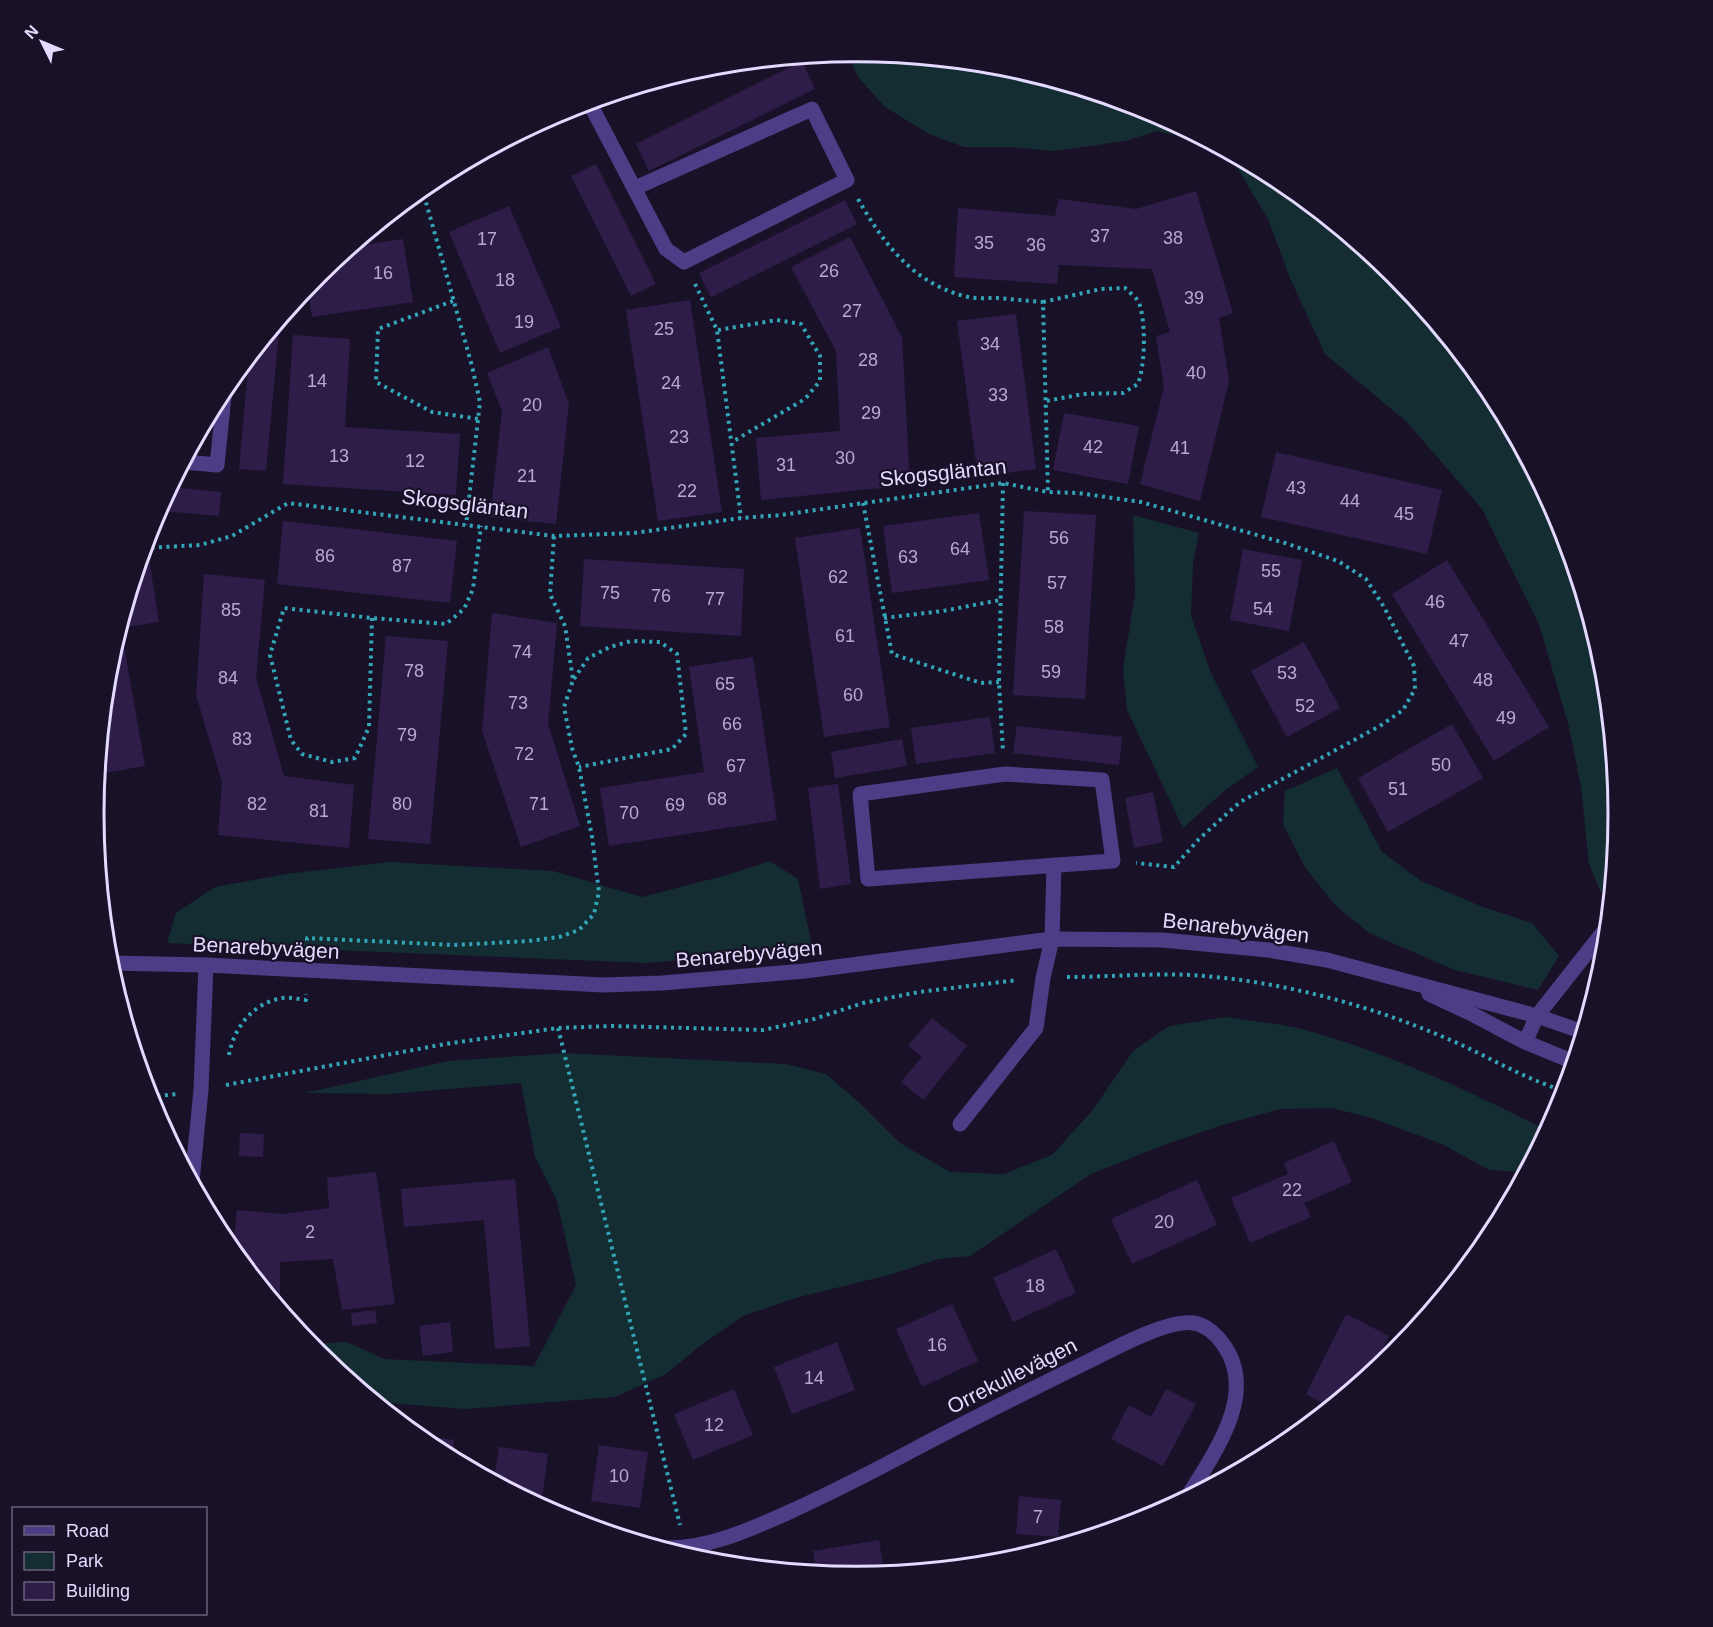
<svg xmlns="http://www.w3.org/2000/svg" width="1713" height="1627" viewBox="0 0 1713 1627" font-family="Helvetica,sans-serif">
<rect width="100%" height="100%" fill="#191128"/>
<g fill="#142d32">
<polygon points="857,51 1006,66 1149,109 1280,180 1396,275 1491,390 1561,522 1604,665 1619,814 1612,884 1601,893 1589,864 1581,787 1569,727 1539,624 1482,509 1407,422 1325,354 1290,278 1268,219 1235,164 1197,140 1157,131 1125,141 1054,151 1011,147 964,147 929,134 885,107 858,77 847,52"/>
<polygon points="1133,515 1199,533 1193,563 1191,616 1211,673 1258,767 1223,792 1183,828 1127,710 1123,669 1135,594"/>
<polygon points="1337,768 1382,852 1421,881 1483,907 1532,923 1559,956 1538,990 1455,970 1369,933 1335,905 1305,867 1283,824 1285,791"/>
<polygon points="770,861 798,879 813,951 646,963 167,943 176,913 215,887 286,874 390,862 553,871 642,897 727,875"/>
<path d="M1226,1017C1256,1022 1288,1024 1316,1033C1395,1056 1467,1090 1540,1127L1548,1129L1525,1172L1489,1170L1442,1144L1371,1118L1332,1108L1280,1109L1222,1125L1164,1145L1091,1174L970,1256L939,1259L889,1275L799,1297L743,1316L700,1346L666,1374L615,1397L466,1409L377,1402L317,1352L310,1344L347,1342L384,1359L534,1366L576,1285L557,1201L535,1157L521,1083L389,1094L305,1093L448,1061L564,1053L786,1064L826,1074L863,1106L900,1143L950,1172L1004,1174L1052,1155L1092,1111L1133,1051L1169,1026Z"/>
</g>
<g fill="#2f1d49">
<polygon points="802,61 815,89 649,171 636,144"/>
<polygon points="596,164 656,284 631,296 571,176"/>
<polygon points="1196,191 1233,313 1219,318 1229,381 1200,501 1140,484 1164,387 1156,336 1170,332 1152,269 1059,265 1057,284 954,277 958,208 1055,216 1059,199 1136,209"/>
<polygon points="845,200 857,224 711,297 699,273"/>
<polygon points="509,206 561,327 500,353 449,232"/>
<polygon points="850,237 902,337 910,485 761,500 756,438 840,431 836,351 791,267"/>
<polygon points="403,239 413,302 312,317 308,286 318,274 350,247"/>
<polygon points="690,300 722,512 658,521 626,310"/>
<polygon points="1016,314 1036,469 978,477 957,321"/>
<polygon points="272,330 279,331 266,471 239,469 249,357"/>
<polygon points="293,335 350,339 345,427 460,434 456,495 283,484"/>
<polygon points="548,347 569,404 556,524 490,517 502,411 487,373"/>
<polygon points="1064,413 1139,426 1128,484 1053,470"/>
<polygon points="1276,452 1442,490 1427,554 1261,517"/>
<polygon points="171,487 221,492 219,516 162,511 162,502"/>
<polygon points="1024,511 1096,515 1085,699 1013,695"/>
<polygon points="979,513 989,580 892,593 883,526"/>
<polygon points="283,521 457,541 450,603 277,584"/>
<polygon points="860,528 890,727 824,737 795,538"/>
<polygon points="1243,549 1302,560 1289,631 1230,620"/>
<polygon points="149,559 159,622 120,628 140,561"/>
<polygon points="584,559 744,569 741,636 580,626"/>
<polygon points="1447,560 1549,727 1494,761 1392,594"/>
<polygon points="204,574 265,580 256,677 284,776 354,785 349,848 218,835 222,782 196,695"/>
<polygon points="492,613 557,623 548,724 580,826 521,847 482,731"/>
<polygon points="386,636 448,641 430,844 368,839"/>
<polygon points="123,640 145,766 98,774 109,664 116,641"/>
<polygon points="1304,642 1340,708 1287,737 1251,671"/>
<polygon points="753,657 777,820 609,846 600,788 704,772 689,667"/>
<polygon points="990,717 995,753 916,764 911,728"/>
<polygon points="1452,724 1483,778 1388,832 1358,778"/>
<polygon points="1017,726 1122,737 1119,765 1013,753"/>
<polygon points="902,739 907,766 835,778 831,752"/>
<polygon points="838,784 851,884 820,889 808,788"/>
<polygon points="1153,792 1163,842 1134,848 1125,798"/>
<polygon points="932,1018 967,1046 923,1100 901,1082 922,1057 908,1046"/>
<polygon points="240,1133 264,1134 263,1157 239,1156"/>
<polygon points="1334,1141 1352,1182 1304,1203 1311,1217 1250,1243 1231,1198 1288,1174 1284,1163"/>
<polygon points="376,1172 395,1304 342,1310 333,1259 280,1262 280,1307 233,1250 237,1210 282,1214 329,1208 327,1178"/>
<polygon points="515,1179 530,1346 495,1349 484,1220 404,1227 401,1189"/>
<polygon points="1197,1180 1217,1225 1132,1264 1111,1219"/>
<polygon points="1495,1221 1498,1222 1492,1235 1491,1234"/>
<polygon points="1056,1249 1076,1293 1013,1322 993,1278"/>
<polygon points="952,1304 978,1361 922,1387 896,1329"/>
<polygon points="375,1310 377,1323 352,1326 351,1313"/>
<polygon points="1346,1314 1389,1336 1369,1375 1330,1407 1306,1394"/>
<polygon points="450,1322 453,1352 423,1356 419,1326"/>
<polygon points="837,1342 855,1390 792,1414 774,1367"/>
<polygon points="734,1389 753,1435 693,1460 674,1414"/>
<polygon points="1166,1389 1196,1404 1163,1466 1111,1439 1129,1405 1151,1417"/>
<polygon points="418,1435 454,1440 452,1458 433,1447"/>
<polygon points="599,1445 648,1452 640,1508 591,1501"/>
<polygon points="499,1447 548,1454 541,1505 494,1480"/>
<polygon points="1019,1496 1061,1500 1058,1537 1016,1534"/>
<polygon points="879,1540 884,1573 856,1576 816,1572 813,1551"/>
</g>
<g fill="none" stroke-linecap="round" stroke-linejoin="round">
<g stroke="#33a5b8" stroke-width="4" stroke-dasharray="3 4.5" stroke-linecap="butt">
<polyline points="422,188 472,366 480,402 466,525"/>
<path d="M858,199C884,244 912,282 964,296C974,299 986,298 997,298C1012,299 1027,301 1043,302L1048,492"/>
<polyline points="695,284 717,330 741,518"/>
<polyline points="453,301 378,329 376,382 432,412 479,419"/>
<path d="M1043,302L1101,289L1125,288C1130,293 1139,299 1140,306C1146,327 1145,364 1138,384L1123,393L1083,394L1046,401"/>
<polyline points="718,330 777,320 801,324 820,356 820,381 805,399 732,442"/>
<polyline points="1003,483 999,682 1003,752"/>
<polyline points="863,503 892,654 981,683 999,682"/>
<polyline points="144,548 200,545 232,536 288,503 554,536 634,533 741,518 781,515 1003,483 1048,492 1078,493 1141,502 1285,543 1338,561 1366,579 1384,607 1414,666 1415,689 1403,710 1380,726 1240,802 1199,839 1174,867 1136,863"/>
<polyline points="372,618 369,727 355,758 332,762 302,754 291,740 270,655 284,608 372,618 446,624 464,609 473,589 481,526"/>
<polyline points="884,618 943,611 1000,600"/>
<polyline points="574,679 588,658 610,647 631,641 660,642 677,654 686,734 672,749 579,767"/>
<polyline points="307,948 307,938 454,945 529,941 559,937 579,930 594,914 599,892 592,837 579,767 572,748 564,707 573,680 565,626 550,594 554,536"/>
<path d="M1067,977C1108,977 1150,973 1190,975C1275,980 1363,1003 1441,1036C1483,1053 1521,1078 1565,1091"/>
<polyline points="558,1028 680,1525"/>
<path d="M229,1055C234,1027 253,1003 282,998C289,997 298,999 306,1000V994"/>
<polyline points="226,1085 445,1044 558,1028 612,1026 763,1030 814,1019 863,1003 919,992 1018,980"/>
<polyline points="150,1097 177,1094"/>
</g>
<g stroke="#4e3d86" stroke-width="15">
<polyline points="589,102 666,249 684,262 847,180 812,109 635,188"/>
<polyline points="518,134 581,104"/>
<polyline points="184,462 217,465 225,387"/>
<polygon points="1005,774 1102,780 1113,861 868,879 860,794"/>
<polyline points="109,963 206,965 604,985 662,983 805,971 1052,939 1162,940 1268,950 1327,960 1537,1016 1583,1032"/>
<polyline points="1429,994 1474,1015 1525,1042 1574,1062"/>
<polyline points="1525,1042 1537,1016 1608,926"/>
<polyline points="960,1124 1036,1028 1043,978 1052,939 1054,865"/>
<polyline points="192,1181 201,1090 206,965"/>
<path d="M664,1548C707,1549 746,1531 785,1514C829,1494 872,1472 915,1449C972,1419 1030,1390 1089,1361C1113,1349 1168,1319 1194,1323C1206,1325 1217,1335 1223,1344C1259,1393 1214,1453 1188,1496"/>
</g>
</g>
<g text-anchor="middle" stroke-width="4.5" stroke-linejoin="round" paint-order="stroke">
<g font-size="18" fill="#b7aad1">
<text x="1100" y="242">37</text>
<text x="1173" y="244">38</text>
<text x="487" y="245">17</text>
<text x="984" y="249">35</text>
<text x="1036" y="251">36</text>
<text x="829" y="277">26</text>
<text x="383" y="279">16</text>
<text x="505" y="286">18</text>
<text x="1194" y="304">39</text>
<text x="852" y="317">27</text>
<text x="524" y="328">19</text>
<text x="664" y="335">25</text>
<text x="990" y="350">34</text>
<text x="868" y="366">28</text>
<text x="1196" y="379">40</text>
<text x="317" y="387">14</text>
<text x="671" y="389">24</text>
<text x="998" y="401">33</text>
<text x="532" y="411">20</text>
<text x="871" y="419">29</text>
<text x="679" y="443">23</text>
<text x="1093" y="453">42</text>
<text x="1180" y="454">41</text>
<text x="339" y="462">13</text>
<text x="845" y="464">30</text>
<text x="415" y="467">12</text>
<text x="786" y="471">31</text>
<text x="527" y="482">21</text>
<text x="1296" y="494">43</text>
<text x="687" y="497">22</text>
<text x="1350" y="507">44</text>
<text x="1404" y="520">45</text>
<text x="1059" y="544">56</text>
<text x="960" y="555">64</text>
<text x="325" y="562">86</text>
<text x="908" y="563">63</text>
<text x="402" y="572">87</text>
<text x="1271" y="577">55</text>
<text x="838" y="583">62</text>
<text x="1057" y="589">57</text>
<text x="610" y="599">75</text>
<text x="661" y="602">76</text>
<text x="715" y="605">77</text>
<text x="1435" y="608">46</text>
<text x="1263" y="615">54</text>
<text x="231" y="616">85</text>
<text x="1054" y="633">58</text>
<text x="845" y="642">61</text>
<text x="1459" y="647">47</text>
<text x="522" y="658">74</text>
<text x="414" y="677">78</text>
<text x="1051" y="678">59</text>
<text x="1287" y="679">53</text>
<text x="228" y="684">84</text>
<text x="1483" y="686">48</text>
<text x="725" y="690">65</text>
<text x="853" y="701">60</text>
<text x="518" y="709">73</text>
<text x="1305" y="712">52</text>
<text x="1506" y="724">49</text>
<text x="732" y="730">66</text>
<text x="407" y="741">79</text>
<text x="242" y="745">83</text>
<text x="524" y="760">72</text>
<text x="1441" y="771">50</text>
<text x="736" y="772">67</text>
<text x="1398" y="795">51</text>
<text x="717" y="805">68</text>
<text x="257" y="810">82</text>
<text x="402" y="810">80</text>
<text x="539" y="810">71</text>
<text x="675" y="811">69</text>
<text x="319" y="817">81</text>
<text x="629" y="819">70</text>
<text x="1292" y="1196">22</text>
<text x="1164" y="1228">20</text>
<text x="310" y="1238">2</text>
<text x="1035" y="1292">18</text>
<text x="937" y="1351">16</text>
<text x="814" y="1384">14</text>
<text x="714" y="1431">12</text>
<text x="619" y="1482">10</text>
<text x="1038" y="1523">7</text>
</g>
<g font-size="21" fill="#e4d9fe" stroke="#191128">
<text transform="translate(943 473) rotate(-6)" y="7">Skogsgläntan</text>
<text transform="translate(465 504) rotate(7)" y="7">Skogsgläntan</text>
<text transform="translate(1236 928) rotate(6)" y="7">Benarebyvägen</text>
<text transform="translate(266 948) rotate(3)" y="7">Benarebyvägen</text>
<text transform="translate(749 954) rotate(-5)" y="7">Benarebyvägen</text>
<text transform="translate(1012 1376) rotate(-27)" y="7">Orrekullevägen</text>
</g>
</g>
<path d="M0 0H1713V1627H0ZM104 814a752 752 0 1 1 1504 0a752 752 0 1 1-1504 0Z" fill="#191128" fill-rule="evenodd"/>
<path fill="none" stroke="#e4d9fe" stroke-width="3" d="M104 814a752 752 0 1 1 1504 0a752 752 0 1 1-1504 0Z"/>
<rect x="12" y="1507" width="195" height="108" fill="#191128" stroke="#6a617e" stroke-width="1.5"/>
<rect x="24" y="1526" width="30" height="9" fill="#4e3d86" stroke="#6a617e" stroke-width="1.5"/>
<text x="66" y="1537" font-size="18" fill="#e4d9fe">Road</text>
<rect x="24" y="1552" width="30" height="18" fill="#142d32" stroke="#6a617e" stroke-width="1.5"/>
<text x="66" y="1567" font-size="18" fill="#e4d9fe">Park</text>
<rect x="24" y="1582" width="30" height="18" fill="#2f1d49" stroke="#6a617e" stroke-width="1.5"/>
<text x="66" y="1597" font-size="18" fill="#e4d9fe">Building</text>
<g transform="translate(42 42) rotate(313)" stroke="#191128" stroke-width="4.5" paint-order="stroke">
<path d="M0-4.5L10 22L0 15L-10 22Z" fill="#e4d9fe"/>
<text y="-9" font-size="16" font-weight="bold" text-anchor="middle" fill="#e4d9fe">N</text>
</g>
</svg>
